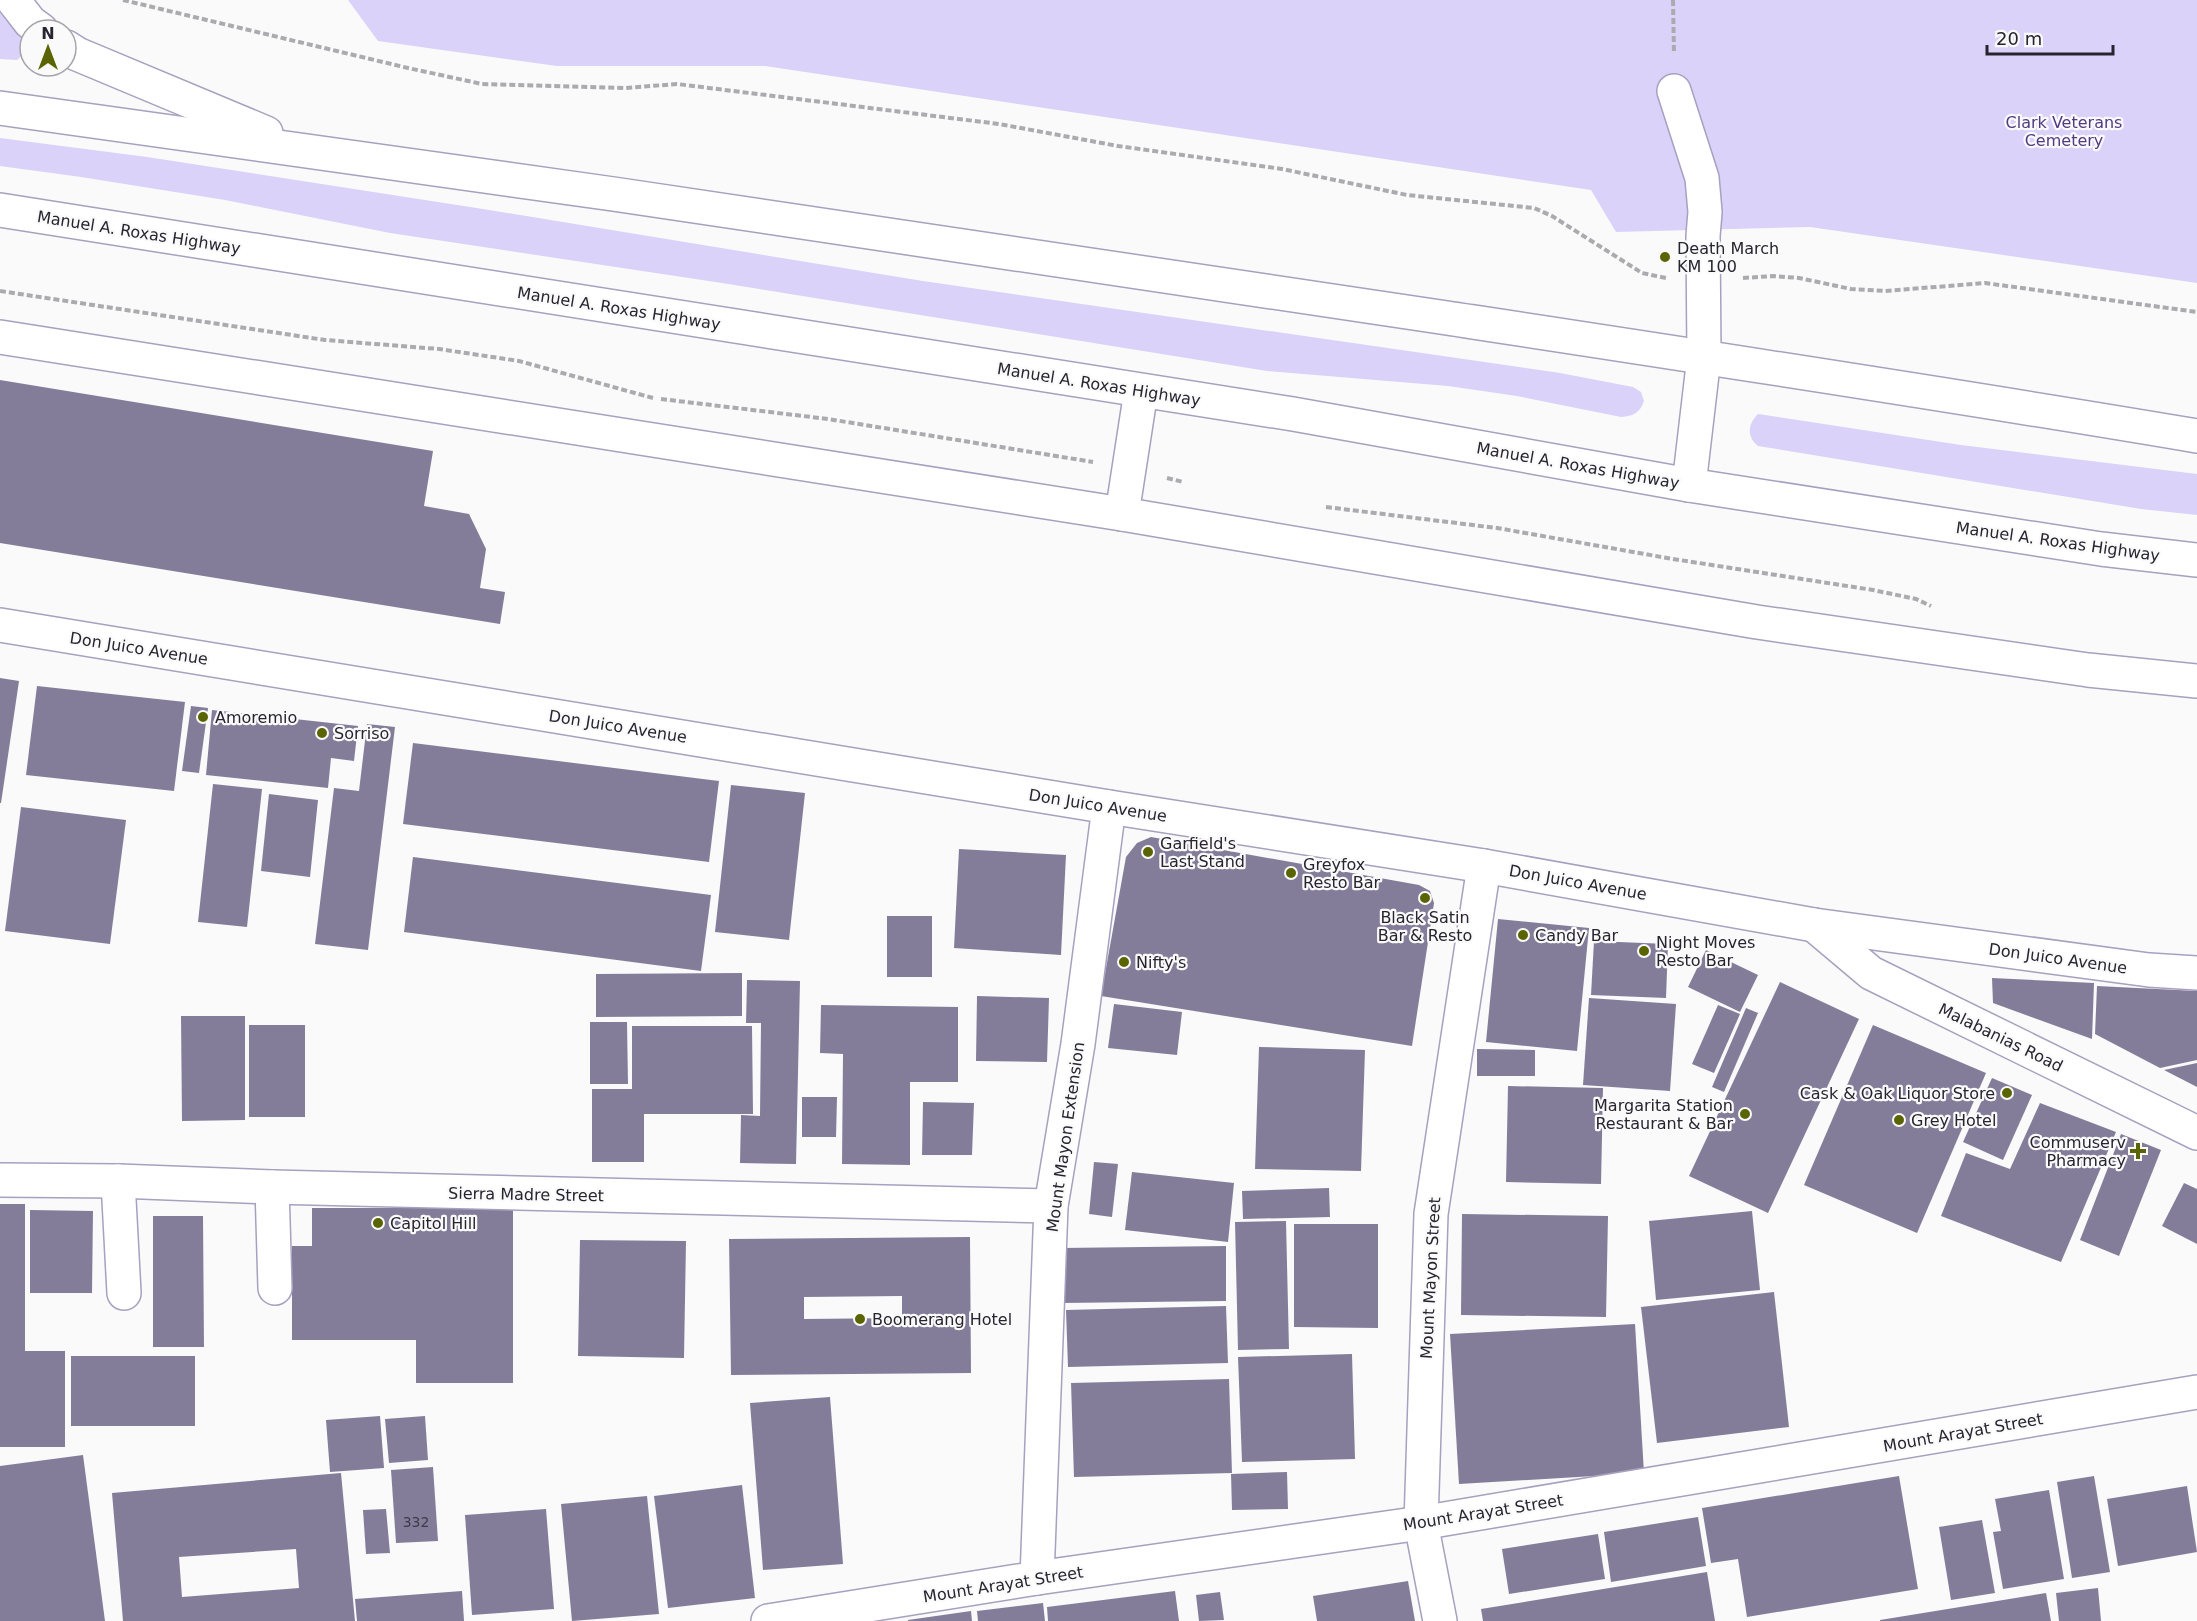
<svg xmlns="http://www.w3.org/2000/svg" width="2197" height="1621" viewBox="0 0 2197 1621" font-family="'DejaVu Sans',sans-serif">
<rect width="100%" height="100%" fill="#fafafa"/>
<g fill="#dad2f9">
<polygon points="348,0 2197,0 2197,283 1810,227 1616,232 1591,190 765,66 557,66 378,41"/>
<polygon points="0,9 23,36 25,53 17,60 0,59"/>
<path d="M0,138L147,157L483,209L923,281L1560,373L1633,387L1641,392L1644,401C1640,413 1633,416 1621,417L1517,396L1448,386L1267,371L722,283L390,233L225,200L81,177L0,166Z"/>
<path d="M1758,414L1961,445L2197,474V515L2141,509L1758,446C1747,437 1747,425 1758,414Z"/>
</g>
<g fill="#837d9a" fill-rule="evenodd">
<polygon points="0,380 433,451 424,506 469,514 486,549 480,588 505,592 500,624 0,543"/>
<polygon points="0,678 19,681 1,803 0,803"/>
<polygon points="37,686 185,702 174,791 26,775"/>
<polygon points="191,706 208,708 199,773 182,771"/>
<polygon points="212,710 358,726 354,761 331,758 328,788 206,775"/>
<polygon points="367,724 395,727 368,950 315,944 334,788 359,791"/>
<polygon points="413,743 719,781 709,862 403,824"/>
<polygon points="213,784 262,789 247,927 198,922"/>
<polygon points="731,785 805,793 789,940 715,932"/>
<polygon points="269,794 318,800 310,877 261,871"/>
<polygon points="21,807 126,820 110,944 5,931"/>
<polygon points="1151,837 1419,885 1430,891 1434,903 1412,1046 1101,996 1126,857 1137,843"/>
<polygon points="959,849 1066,855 1061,955 954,948"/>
<polygon points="413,857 711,895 701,971 404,932"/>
<rect x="887" y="916" width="45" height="61"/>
<polygon points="1498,919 1589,928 1577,1051 1486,1042"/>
<polygon points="1594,941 1668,944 1666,998 1591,995"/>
<polygon points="1706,950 1758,975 1740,1012 1688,987"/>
<polygon points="742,973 742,1016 596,1017 596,974"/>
<polygon points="1992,978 2094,983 2092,1039 1993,1003"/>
<polygon points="747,980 800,981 796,1164 740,1163 741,1115 760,1116 761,1023 746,1023"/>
<polygon points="1780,982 1859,1019 1768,1213 1689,1176"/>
<polygon points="2097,986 2197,991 2197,1060 2160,1068 2095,1034"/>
<polygon points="977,996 1049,998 1047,1062 976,1061"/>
<polygon points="1589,998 1676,1004 1670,1091 1583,1085"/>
<polygon points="1114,1004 1182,1012 1177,1055 1108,1048"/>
<polygon points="821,1005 958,1007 958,1082 910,1082 910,1165 842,1164 843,1054 820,1053"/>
<polygon points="1718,1005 1740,1014 1714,1073 1692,1064"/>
<polygon points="1746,1008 1758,1013 1724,1092 1712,1087"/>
<polygon points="181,1016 245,1016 245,1120 182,1121"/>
<polygon points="590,1022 627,1022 628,1084 590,1084"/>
<rect x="249" y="1025" width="56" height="92"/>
<polygon points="1873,1025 1986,1073 1917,1233 1804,1185"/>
<polygon points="632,1026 752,1026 753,1114 644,1114 644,1162 592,1162 592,1089 632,1089"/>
<polygon points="1259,1047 1365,1050 1361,1171 1255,1169"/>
<polygon points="1477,1049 1535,1050 1535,1076 1477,1076"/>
<polygon points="2197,1063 2197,1087 2164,1070"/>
<polygon points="1992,1078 2032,1095 2003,1160 1963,1142"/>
<polygon points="1508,1086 1603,1088 1601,1184 1506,1182"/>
<polygon points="802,1097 837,1097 836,1137 802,1137"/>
<polygon points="923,1102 974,1103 972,1155 922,1155"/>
<polygon points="2040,1103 2116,1132 2061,1262 1941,1216 1966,1153 2010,1169"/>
<polygon points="2121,1134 2161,1150 2119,1256 2080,1240"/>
<polygon points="1094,1162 1118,1164 1112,1217 1089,1214"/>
<polygon points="1132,1172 1234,1183 1228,1242 1125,1230"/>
<polygon points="2184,1183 2197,1189 2197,1244 2162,1226"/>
<polygon points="1329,1188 1330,1217 1243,1219 1242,1191"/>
<polygon points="0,1204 25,1204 25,1351 65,1351 65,1447 0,1447"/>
<polygon points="312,1208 513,1208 513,1383 416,1383 416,1340 292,1340 292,1246 312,1246"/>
<polygon points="30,1210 93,1211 92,1293 30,1293"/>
<polygon points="1752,1211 1760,1290 1656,1300 1649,1221"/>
<polygon points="1462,1214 1608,1216 1606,1317 1461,1315"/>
<polygon points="153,1216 203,1216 204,1347 153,1347"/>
<polygon points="1286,1221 1289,1349 1238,1350 1235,1222"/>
<polygon points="1294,1224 1378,1224 1378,1328 1294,1327"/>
<path d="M970,1237L971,1373L731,1375L729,1239ZM902,1296V1318L804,1319V1297Z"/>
<polygon points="580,1240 686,1241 684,1358 578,1356"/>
<polygon points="1226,1246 1226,1301 1062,1303 1061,1248"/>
<polygon points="1774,1292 1789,1427 1657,1443 1641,1307"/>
<polygon points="1226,1306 1228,1363 1068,1367 1066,1310"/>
<polygon points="1635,1324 1644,1473 1459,1484 1450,1334"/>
<polygon points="1352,1354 1355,1459 1242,1462 1238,1357"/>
<rect x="71" y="1356" width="124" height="70"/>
<polygon points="1229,1379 1232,1473 1074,1477 1071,1383"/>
<polygon points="830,1397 843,1564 763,1570 750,1403"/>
<polygon points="380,1416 384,1468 330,1472 326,1420"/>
<polygon points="425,1416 428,1460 389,1463 385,1419"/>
<polygon points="83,1455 105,1621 0,1621 0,1466"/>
<polygon points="433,1467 438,1541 396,1543 391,1470"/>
<polygon points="1287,1472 1288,1509 1232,1510 1231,1474"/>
<path d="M341,1473L355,1621H123L112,1493ZM296,1549L299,1588L182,1597L179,1557Z"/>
<polygon points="1899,1476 1918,1589 1747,1617 1738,1559 1711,1563 1702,1508"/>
<polygon points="2094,1476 2110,1572 2072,1578 2057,1482"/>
<polygon points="742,1485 755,1598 668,1608 654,1496"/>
<polygon points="2187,1486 2197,1552 2118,1566 2107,1499"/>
<polygon points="2049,1490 2064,1579 2003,1589 1993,1532 2001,1531 1995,1499"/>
<polygon points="647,1496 659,1614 572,1621 561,1504"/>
<polygon points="386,1509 390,1553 366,1554 363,1510"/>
<polygon points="546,1509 554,1609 472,1615 465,1515"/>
<polygon points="1698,1517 1706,1566 1611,1582 1604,1532"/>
<polygon points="1982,1520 1995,1593 1951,1600 1939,1527"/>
<polygon points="1598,1534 1605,1579 1509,1594 1502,1549"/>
<polygon points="1707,1572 1715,1621 1483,1621 1481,1609"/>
<polygon points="1408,1581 1415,1621 1317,1621 1313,1596"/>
<polygon points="2098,1588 2101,1621 2059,1621 2056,1593"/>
<polygon points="462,1591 464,1621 357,1621 355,1599"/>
<polygon points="1175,1591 1179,1621 1048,1621 1047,1607"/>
<polygon points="1220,1592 1224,1620 1199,1621 1196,1595"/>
<polygon points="2046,1593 2051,1621 1880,1621 1880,1620"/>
<polygon points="1043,1603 1045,1621 978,1621 977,1611"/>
<polygon points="971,1611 972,1621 908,1621 908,1620"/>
</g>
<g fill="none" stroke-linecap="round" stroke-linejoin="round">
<defs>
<g id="minor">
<polyline points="1674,91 1702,178 1705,212 1703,236 1704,357 1689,485"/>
<polyline points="0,337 1122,514 1757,622 2088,670 2197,681"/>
<polyline points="1122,514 1141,391"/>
<polyline points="0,1180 118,1181 272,1187 1051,1206"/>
<polyline points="118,1181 124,1293"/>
<polyline points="272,1187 275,1288"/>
<polyline points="1037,1578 1051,1206 1078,1044 1109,807"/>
<polyline points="768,1621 1037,1578 1421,1523 2197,1392"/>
<polyline points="1440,1621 1421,1523 1431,1214 1484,866"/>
</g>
<g id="major">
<polyline points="13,0 30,22 41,30"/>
<polyline points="66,47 77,54 266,133"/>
<path d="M0,108C483,174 965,244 1447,318C1697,356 1948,394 2197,436"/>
<polyline points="0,210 1293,414 1689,485 2101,549 2197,560"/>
<polyline points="0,625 1109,807 1484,866 1814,925 2149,970 2197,973"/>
<polyline points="1814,925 1871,973 2197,1133"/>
</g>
</defs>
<use href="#minor" stroke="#a7a0bf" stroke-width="36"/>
<use href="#major" stroke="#a7a0bf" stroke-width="36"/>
<g stroke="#abaaae" stroke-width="4" stroke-dasharray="6 3" stroke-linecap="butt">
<polyline points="123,0 408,68 482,84 625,88 677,84 999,124 1118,146 1282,169 1407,195 1534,208 1552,216 1642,273 1666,278"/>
<polyline points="1673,0 1674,54"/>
<polyline points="1743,278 1773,276 1799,278 1851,289 1885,291 1985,283 2197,312"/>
<polyline points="0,291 325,340 439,349 519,361 653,398"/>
<polyline points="661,399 828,419 1093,462"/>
<polyline points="1167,478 1183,482"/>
<polyline points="1326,507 1497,528 1673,559 1873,590 1916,599 1931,606"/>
</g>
<use href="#minor" stroke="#fff" stroke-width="33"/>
<use href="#major" stroke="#fff" stroke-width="33"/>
</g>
<g fill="#5b6403" stroke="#fafafa" stroke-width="2">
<circle cx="1665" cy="257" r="6"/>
<circle cx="203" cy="717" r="6"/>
<circle cx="322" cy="733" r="6"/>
<circle cx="1148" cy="852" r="6"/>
<circle cx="1291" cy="873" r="6"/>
<circle cx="1425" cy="898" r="6"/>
<circle cx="1523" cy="935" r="6"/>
<circle cx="1644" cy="951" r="6"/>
<circle cx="1124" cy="962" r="6"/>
<circle cx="2007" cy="1093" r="6"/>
<circle cx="1745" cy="1114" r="6"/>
<circle cx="1899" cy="1120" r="6"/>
<path d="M2135 1142h6v6h6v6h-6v6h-6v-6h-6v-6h6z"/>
<circle cx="378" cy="1223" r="6"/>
<circle cx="860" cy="1319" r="6"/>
</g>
<g text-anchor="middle" stroke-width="4.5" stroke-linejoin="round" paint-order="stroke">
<g font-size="14" fill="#3e3a4a">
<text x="416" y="1527">332</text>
</g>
<g font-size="16" fill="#523b83" stroke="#fafafa">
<text x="2064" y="128">Clark Veterans<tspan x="2064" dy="18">Cemetery</tspan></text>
</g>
<g font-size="16" fill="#272430" stroke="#fafafa">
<text transform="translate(139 232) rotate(9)" y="6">Manuel A. Roxas Highway</text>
<text transform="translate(619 308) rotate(9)" y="6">Manuel A. Roxas Highway</text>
<text transform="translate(1099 384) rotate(9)" y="6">Manuel A. Roxas Highway</text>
<text transform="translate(1578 465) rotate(10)" y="6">Manuel A. Roxas Highway</text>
<text transform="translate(2058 541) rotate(8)" y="6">Manuel A. Roxas Highway</text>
<text transform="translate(139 648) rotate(9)" y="6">Don Juico Avenue</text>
<text transform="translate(618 726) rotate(9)" y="6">Don Juico Avenue</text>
<text transform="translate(1098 805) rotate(9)" y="6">Don Juico Avenue</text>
<text transform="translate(1578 882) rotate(10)" y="6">Don Juico Avenue</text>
<text transform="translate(2058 958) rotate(8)" y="6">Don Juico Avenue</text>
<text transform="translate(2001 1037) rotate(26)" y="6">Malabanias Road</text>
<text transform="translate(1065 1137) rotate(-82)" y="6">Mount Mayon Extension</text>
<text transform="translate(526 1194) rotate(1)" y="6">Sierra Madre Street</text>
<text transform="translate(1430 1278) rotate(-87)" y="6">Mount Mayon Street</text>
<text transform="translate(1963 1432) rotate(-10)" y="6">Mount Arayat Street</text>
<text transform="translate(1483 1512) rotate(-9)" y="6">Mount Arayat Street</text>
<text transform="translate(1003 1584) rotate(-9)" y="6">Mount Arayat Street</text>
</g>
<g font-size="16" fill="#272430" stroke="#fafafa" text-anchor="start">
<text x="1677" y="254">Death March<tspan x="1677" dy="18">KM 100</tspan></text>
<text x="215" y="723">Amoremio</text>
<text x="334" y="739">Sorriso</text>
<text x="1160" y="849">Garfield's<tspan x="1160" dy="18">Last Stand</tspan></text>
<text x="1303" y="870">Greyfox<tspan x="1303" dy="18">Resto Bar</tspan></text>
<text x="1425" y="923" text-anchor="middle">Black Satin<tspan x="1425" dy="18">Bar &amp; Resto</tspan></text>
<text x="1535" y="941">Candy Bar</text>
<text x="1656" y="948">Night Moves<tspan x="1656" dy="18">Resto Bar</tspan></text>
<text x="1136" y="968">Nifty's</text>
<text x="1995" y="1099" text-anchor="end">Cask &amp; Oak Liquor Store</text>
<text x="1733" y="1111" text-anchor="end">Margarita Station<tspan x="1733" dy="18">Restaurant &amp; Bar</tspan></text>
<text x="1911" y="1126">Grey Hotel</text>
<text x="2126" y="1148" text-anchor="end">Commuserv<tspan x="2126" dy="18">Pharmacy</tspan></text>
<text x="390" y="1229">Capitol Hill</text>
<text x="872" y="1325">Boomerang Hotel</text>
</g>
</g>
<g transform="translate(48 48)"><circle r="28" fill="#fafafa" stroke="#a6a4a9" stroke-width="1.5"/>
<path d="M0-4.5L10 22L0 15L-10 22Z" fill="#5b6403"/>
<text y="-9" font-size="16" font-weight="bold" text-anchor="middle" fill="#272430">N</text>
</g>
<path d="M1987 45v9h126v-9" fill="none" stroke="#272430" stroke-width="3"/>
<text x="1996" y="45" font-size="18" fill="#272430" stroke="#fafafa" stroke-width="4.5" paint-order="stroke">20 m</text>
</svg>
